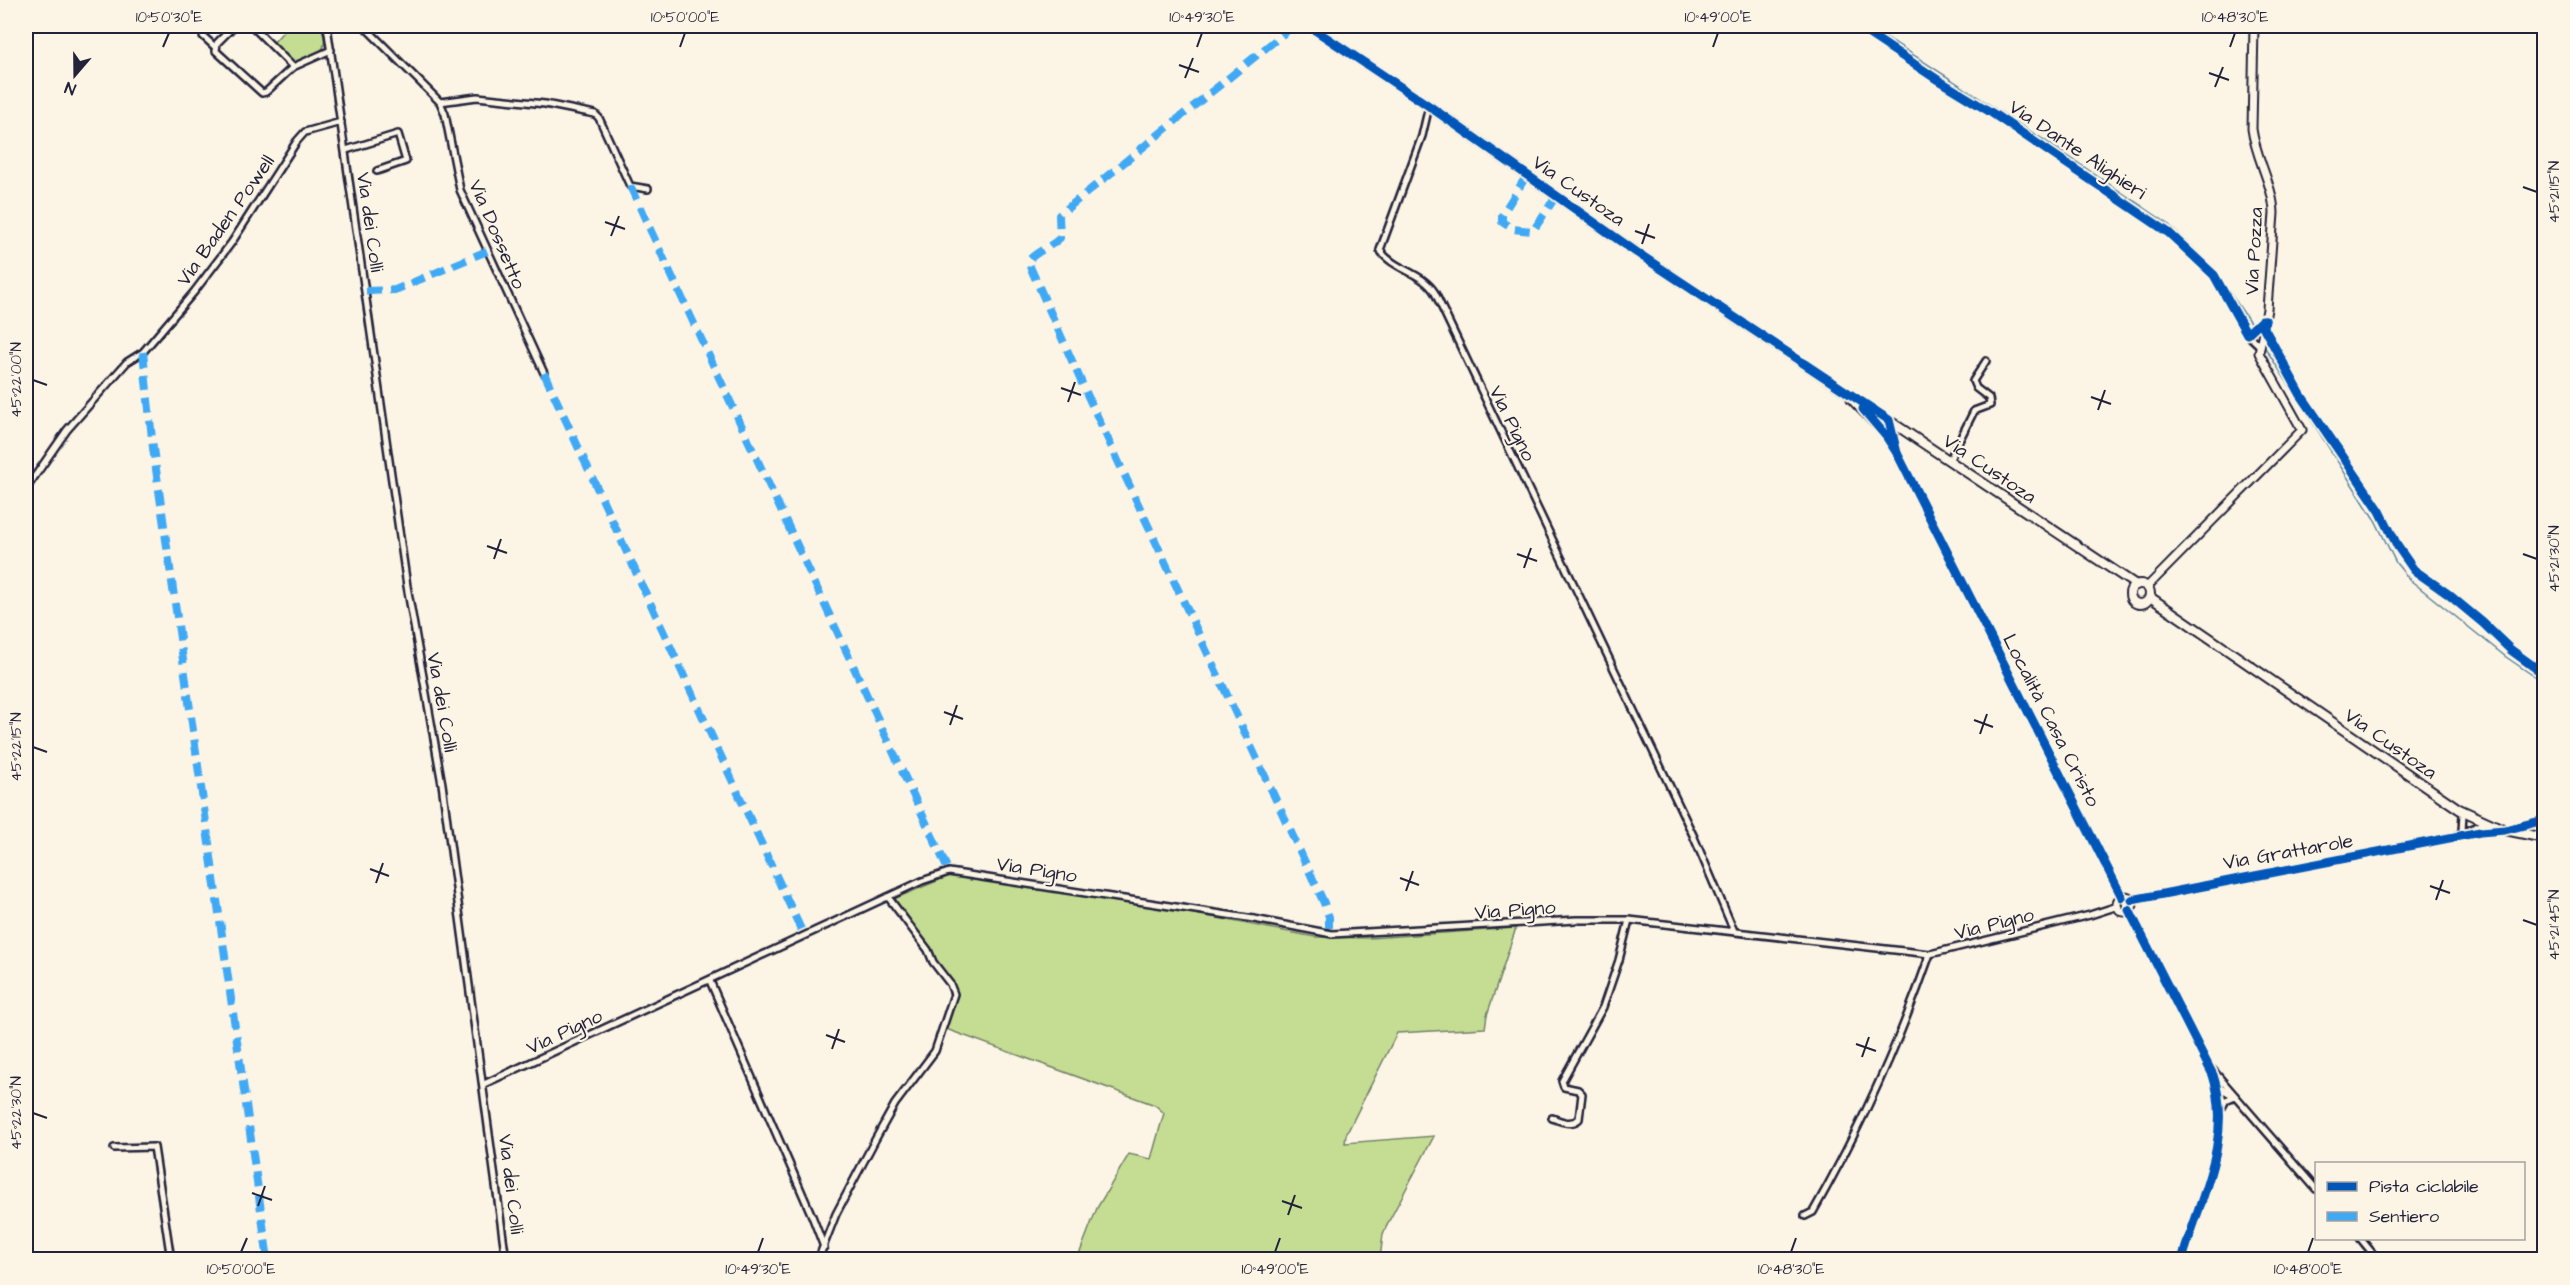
<svg xmlns="http://www.w3.org/2000/svg" width="2570" height="1285" viewBox="0 0 2570 1285" font-family="'Architects Daughter',sans-serif">
<rect width="100%" height="100%" fill="#fcf5e5"/>
<filter id="ink" filterUnits="userSpaceOnUse"><feTurbulence type="fractalNoise" baseFrequency=".0167" numOctaves="2"/><feDisplacementMap in="SourceGraphic" scale="12" xChannelSelector="R" yChannelSelector="G"/><feConvolveMatrix kernelMatrix="1 2 1 2 8 2 1 2 1" color-interpolation-filters="sRGB"/></filter>
<g filter="url(#ink)">
<g fill="#c4dd93" stroke="#738067" stroke-width="1.5">
<path d="M288,26H321C331,53 319,52 297,62L291,61L273,43Z"/>
<polygon points="949,876 1160,907 1315,937 1370,938 1516,928 1487,1015 1485,1028 1397,1033 1346,1135 1345,1143 1434,1136 1389,1221 1383,1234 1380,1259 1077,1260 1097,1208 1129,1154 1151,1159 1164,1113 1155,1105 946,1029 957,993 950,980 938,966 931,948 896,905 896,898"/>
</g>
<g fill="none" stroke-linecap="round" stroke-linejoin="round">
<g stroke="#5a839f" stroke-width="1.5">
<polyline points="1869,26 2044,140 2167,223 2213,267 2259,336"/>
<polyline points="2264,346 2376,522 2396,563 2410,580 2506,657 2544,683"/>
</g>
<defs>
<g id="minor">
<polyline points="234,26 217,43 216,51 262,93 266,92 293,67 331,50"/>
<polyline points="252,26 293,67"/>
<polyline points="327,26 407,586 442,784 506,1260"/>
<polyline points="364,26 440,102 445,114 460,190 544,373"/>
<polyline points="1857,26 1938,80 1992,113 2169,233 2214,275 2247,334 2260,346"/>
<polyline points="203,36 215,47"/>
<polyline points="440,102 477,97 545,104 595,114 599,118 630,186 648,189"/>
<path d="M1429,106L1422,136L1380,250C1393,270 1423,272 1435,293L1693,835L1734,931"/>
<polyline points="346,150 398,134 406,161 377,171"/>
<polyline points="1949,461 1974,411 1990,405 1989,398 1976,388 1973,381 1986,361"/>
<polyline points="26,489 67,430 127,362 143,352 194,292 232,242 297,141 305,132 341,122"/>
<polyline points="2460,810 2463,814 2462,831"/>
<polyline points="2454,836 2485,823"/>
<polyline points="2132,900 2480,832 2505,830"/>
<polyline points="26,932 26,937"/>
<polyline points="710,981 812,1216 824,1247"/>
<polyline points="2211,1068 2316,1189"/>
<polyline points="484,1084 922,881 949,872 1254,919 1332,934 1576,920 1629,920 1930,954 2090,915 2118,906"/>
<polyline points="2217,1086 2234,1096"/>
<polyline points="2220,1111 2226,1100 2235,1096"/>
<path d="M1552,1118C1560,1121 1571,1126 1579,1119L1582,1094L1578,1090L1564,1087L1562,1081L1603,1007L1619,960L1629,920"/>
<polyline points="114,1148 154,1147 171,1260"/>
<path d="M1805,1216L1813,1212C1860,1129 1899,1043 1930,954"/>
<polyline points="2360,1238 2378,1260"/>
<polyline points="818,1260 836,1214 875,1140 895,1104 935,1051 954,994 950,984 933,962 928,950 888,897"/>
</g>
<g id="tertiary">
<polyline points="1851,399 1886,436 1897,453 2122,897"/>
<polyline points="1889,420 1895,447"/>
<path d="M2147,587L2302,430L2259,353L2267,309L2274,213C2273,184 2256,159 2252,129L2254,26"/>
<circle cx="2125" cy="904" r="8"/>
<path d="M2129,910L2213,1075C2234,1139 2199,1200 2182,1260"/>
</g>
<g id="secondary">
<polyline points="1309,26 1429,106 1636,252 2136,585"/>
<circle cx="2140" cy="594" r="10"/>
<polyline points="2150,597 2459,809 2505,830 2544,838"/>
</g>
</defs>
<use href="#minor" stroke="#22223b" stroke-width="10"/>
<use href="#tertiary" stroke="#22223b" stroke-width="11"/>
<use href="#secondary" stroke="#22223b" stroke-width="12"/>
<use href="#minor" stroke="#fcf5e5" stroke-width="5"/>
<use href="#tertiary" stroke="#fcf5e5" stroke-width="7"/>
<use href="#secondary" stroke="#fcf5e5" stroke-width="8"/>
<g stroke="#3fa9f5" stroke-width="8" stroke-dasharray="15 8" stroke-linecap="butt">
<path d="M1293,26L1059,215L1060,238C1050,248 1035,251 1028,262L1085,390L1324,903L1329,917V933"/>
<polyline points="1527,175 1502,215 1502,222 1513,229 1533,231 1556,196"/>
<polyline points="630,186 949,872"/>
<polyline points="366,291 395,290 487,251"/>
<polyline points="143,352 153,448 268,1260"/>
<polyline points="544,373 804,936"/>
</g>
<defs>
<g id="cycleway">
<polyline points="1309,26 1429,106 1636,252 1889,420 1897,453"/>
<polyline points="1857,26 1938,80 1992,113 2169,233 2214,275 2247,334 2262,320 2265,320"/>
<polyline points="2265,320 2264,328 2301,395 2380,511 2398,547 2414,570 2448,594 2483,623 2511,650 2544,674"/>
<polyline points="1863,409 1886,436 1897,453 2122,897"/>
<polyline points="2132,900 2480,832 2505,830 2544,820"/>
<path d="M2129,910L2213,1075C2234,1139 2199,1200 2182,1260"/>
</g>
</defs>
<use href="#cycleway" stroke="#fcf5e5" stroke-width="13"/>
<use href="#cycleway" stroke="#0057b8" stroke-width="9"/>
</g>
</g>
<path fill="none" stroke="#22223b" stroke-width="2" d="M163,47L169,33M680,47L685,33M1197,47L1202,33M1713,47L1718,33M2230,47L2235,33M1179,65L1199,72M2209,73L2229,80M1185,78L1193,58M2215,87L2223,67M2523,187L2537,192M605,222L625,229M1635,231L1655,238M611,236L619,216M1642,244L1649,224M33,380L47,385M1061,388L1081,395M2091,397L2111,404M1068,402L1075,382M2098,410L2105,390M487,546L507,553M1517,554L1537,561M2523,554L2537,559M494,559L501,539M1524,568L1531,548M944,712L963,719M1974,720L1993,727M950,725L957,705M1980,734L1987,714M33,747L47,752M370,869L389,876M1400,878L1419,885M376,883L383,863M2430,886L2450,893M1406,891L1413,871M2436,900L2443,880M2523,920L2537,925M826,1035L845,1042M1856,1044L1876,1051M832,1049L839,1029M1862,1057L1869,1037M33,1113L47,1118M252,1193L272,1200M1282,1201L1302,1208M258,1206L265,1186M1288,1215L1295,1195M241,1252L247,1238M758,1252L763,1238M1275,1252L1280,1238M1791,1252L1796,1238M2308,1252L2313,1238"/>
<g text-anchor="middle" stroke-width="4.5" stroke-linejoin="round" paint-order="stroke">
<g font-size="20" fill="#22223b" stroke="#fcf5e5">
<text transform="translate(2078 149) rotate(34)" y="7">Via Dante Alighieri</text>
<text transform="translate(1579 190) rotate(35)" y="7">Via Custoza</text>
<text transform="translate(225 220) rotate(-55)" y="7">Via Baden Powell</text>
<text transform="translate(371 222) rotate(82)" y="7">Via dei Colli</text>
<text transform="translate(498 234) rotate(67)" y="7">Via Dossetto</text>
<text transform="translate(2253 251) rotate(-87)" y="7">Via Pozza</text>
<text transform="translate(1513 423) rotate(64)" y="7">Via Pigno</text>
<text transform="translate(1990 468) rotate(34)" y="7">Via Custoza</text>
<text transform="translate(443 702) rotate(80)" y="7">Via dei Colli</text>
<text transform="translate(2052 720) rotate(63)" y="7">Località Casa Cristo</text>
<text transform="translate(2391 743) rotate(35)" y="7">Via Custoza</text>
<text transform="translate(2288 851) rotate(-10)" y="7">Via Grattarole</text>
<text transform="translate(1037 869) rotate(9)" y="7">Via Pigno</text>
<text transform="translate(1515 909) rotate(-4)" y="7">Via Pigno</text>
<text transform="translate(1994 923) rotate(-14)" y="7">Via Pigno</text>
<text transform="translate(564 1031) rotate(-25)" y="7">Via Pigno</text>
<text transform="translate(512 1184) rotate(83)" y="7">Via dei Colli</text>
</g>
</g>
<rect width="2570" height="1285" fill="none" stroke="#fcf5e5" stroke-width="66"/>
<rect x="2315" y="1162" width="210" height="78" fill="#fcf5e5" stroke="#a5a1a1" stroke-width="1.5"/>
<rect x="2327" y="1182" width="30" height="9" fill="#0057b8" stroke="#a5a1a1" stroke-width="1.5"/>
<text x="2369" y="1192" font-size="18" fill="#22223b">Pista ciclabile</text>
<rect x="2327" y="1212" width="30" height="9" fill="#3fa9f5" stroke="#a5a1a1" stroke-width="1.5"/>
<text x="2369" y="1222" font-size="18" fill="#22223b">Sentiero</text>
<g transform="translate(75 75) rotate(200)" stroke="#fcf5e5" stroke-width="4.5" paint-order="stroke">
<path d="M0-4.5L10 22L0 15L-10 22Z" fill="#22223b"/>
<text y="-9" font-size="16" font-weight="bold" text-anchor="middle" fill="#22223b">N</text>
</g>
<rect x="33" y="33" width="2504" height="1219" fill="none" stroke="#22223b" stroke-width="2"/>
<g font-size="15" text-anchor="middle" fill="#22223b">
<text x="169" y="22">10°50'30"E</text>
<text x="685" y="22">10°50'00"E</text>
<text x="1202" y="22">10°49'30"E</text>
<text x="1718" y="22">10°49'00"E</text>
<text x="2235" y="22">10°48'30"E</text>
<text transform="translate(2554 192) rotate(-90)" y="5">45°21'15"N</text>
<text transform="translate(16 380) rotate(-90)" y="5">45°22'00"N</text>
<text transform="translate(2554 559) rotate(-90)" y="5">45°21'30"N</text>
<text transform="translate(16 747) rotate(-90)" y="5">45°22'15"N</text>
<text transform="translate(2554 925) rotate(-90)" y="5">45°21'45"N</text>
<text transform="translate(16 1113) rotate(-90)" y="5">45°22'30"N</text>
<text x="241" y="1274">10°50'00"E</text>
<text x="758" y="1274">10°49'30"E</text>
<text x="1275" y="1274">10°49'00"E</text>
<text x="1791" y="1274">10°48'30"E</text>
<text x="2308" y="1274">10°48'00"E</text>
</g>
</svg>
